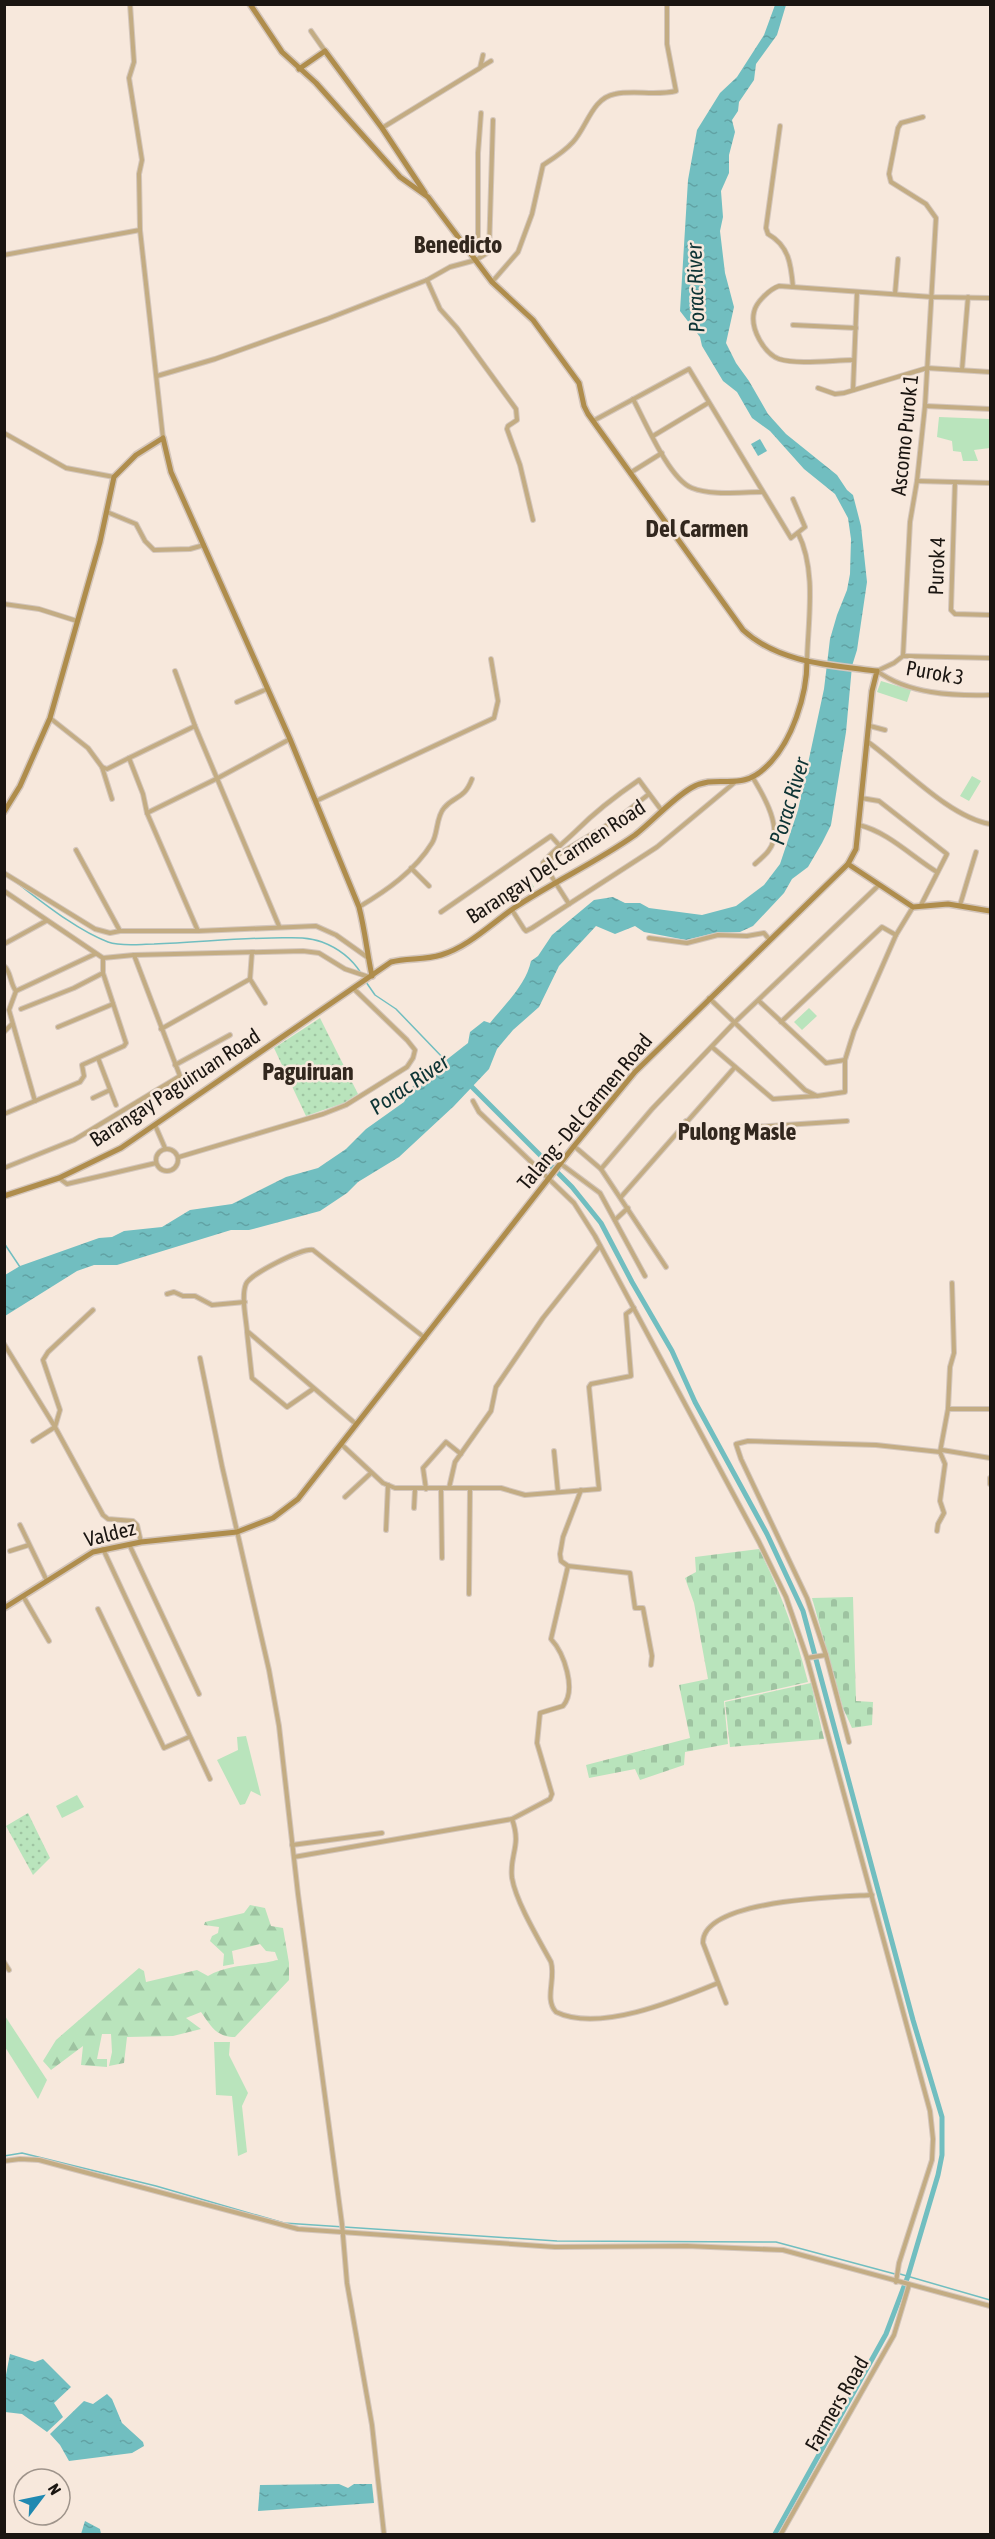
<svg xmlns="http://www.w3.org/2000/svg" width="995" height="2539" viewBox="0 0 995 2539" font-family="'Asap Condensed',sans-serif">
<defs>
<pattern id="forest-firs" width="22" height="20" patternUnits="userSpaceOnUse" patternTransform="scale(1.5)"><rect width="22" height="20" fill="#b9e4bc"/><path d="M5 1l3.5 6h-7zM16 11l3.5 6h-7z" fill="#9ec3a1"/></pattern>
<pattern id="cemetery-stones" width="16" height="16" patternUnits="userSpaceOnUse" patternTransform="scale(1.5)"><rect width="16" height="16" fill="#b9e4bc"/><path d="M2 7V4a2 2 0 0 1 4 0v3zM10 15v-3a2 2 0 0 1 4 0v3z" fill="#9ec3a1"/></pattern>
<pattern id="park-dots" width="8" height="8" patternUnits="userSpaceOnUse" patternTransform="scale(1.5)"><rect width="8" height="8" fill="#b9e4bc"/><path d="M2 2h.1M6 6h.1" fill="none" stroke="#9ec3a1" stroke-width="1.8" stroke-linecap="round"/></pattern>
<pattern id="water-ripples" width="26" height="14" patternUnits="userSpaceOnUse" patternTransform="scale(1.5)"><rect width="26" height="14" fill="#71bec0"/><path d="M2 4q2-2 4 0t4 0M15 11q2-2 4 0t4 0" fill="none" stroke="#61a2a4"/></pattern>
</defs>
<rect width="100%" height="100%" fill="#f7e8dc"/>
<g fill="#b9e4bc">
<polygon points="939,417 990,419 990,448 974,450 978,461 963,461 961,452 953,451 952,441 937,437"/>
<polygon points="881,681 911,690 907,702 877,692"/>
<polygon points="972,776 981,781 969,801 960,796"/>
<polygon points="529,878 534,887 514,899 509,890"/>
<polygon points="809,1008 817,1016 802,1030 794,1022"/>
<polygon points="246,1736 261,1796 251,1791 245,1804 240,1805 217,1760 238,1750 237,1737"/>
<polygon points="77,1795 84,1807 62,1818 56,1806"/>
<polygon points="5,2016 47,2080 38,2099 5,2047"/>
<polygon points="214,2042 230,2042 229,2055 248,2093 242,2106 247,2152 238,2156 232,2096 216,2095"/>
</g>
<path fill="url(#forest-firs)" d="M250,1905L265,1908L271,1926L283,1928L289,1963V1980L235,2037C216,2037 211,2026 201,2012L186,2018L201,2029L173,2036L127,2037L124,2063L109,2066L112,2052L111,2034H102L97,2059H107V2067L81,2065L83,2046L51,2070L43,2061L56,2040L139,1968L144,1971L146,1982L197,1970L208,1976C229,1964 254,1966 278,1960L275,1952L266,1951L260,1944L232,1951L234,1964L223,1966L224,1954L210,1941L212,1936L218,1933L219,1927L204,1925L205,1922L244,1913Z"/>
<g fill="url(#cemetery-stones)">
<path d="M759,1549C781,1592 796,1635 808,1682L724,1701L728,1744L685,1752L684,1765L640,1780L635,1769L589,1778L586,1765L690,1738L679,1685L708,1679L694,1603L685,1578L696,1572L695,1557Z"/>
<polygon points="853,1597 856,1701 873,1702 872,1725 852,1728 843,1708 812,1598"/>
<polygon points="811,1683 824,1739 730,1747 725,1702"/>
</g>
<g fill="url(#park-dots)">
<polygon points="320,1018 358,1094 344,1103 306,1116 274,1048"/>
<polygon points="28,1813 50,1858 33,1875 6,1826"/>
</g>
<g fill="url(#water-ripples)">
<path d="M775,5H786L777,35L756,64L754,80L739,102L738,111L732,120L735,132L729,155V173L721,191L723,217L720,231L725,273L734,307L726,343L736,363L749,381L768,414L786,434L837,475L847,490L853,495L861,526L867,582L857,650L852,666L846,732L831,825L822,843L808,867L792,879L784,893L753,926L740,932L715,933L686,940L644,932L635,926L615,934L596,926L559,966L539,1007L513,1030L497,1049L489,1069L454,1106L399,1157L358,1182L347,1193L320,1211L249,1230H231L117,1265H94L77,1271L5,1316V1275L20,1266L99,1238L112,1237L124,1231L162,1227L190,1210L232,1204L286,1177L318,1168L346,1149L366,1129L404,1102L413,1086L468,1043L470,1032L484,1021L490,1023C505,1004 526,985 531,961L538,956L552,935L594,900L613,897L625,903H640L649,908L702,915L736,906L764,885L780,864L798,810L824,689L830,639L837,615L847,590L850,574L851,539L848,518L835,494L804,469L770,431L752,418L737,392L723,381L702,346L700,337L680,311L688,180L697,130L720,93L737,77L764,35Z"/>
<polygon points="760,439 767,451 758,456 751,444"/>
<polygon points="10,2354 35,2362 43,2359 71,2387 54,2403 63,2417 47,2432 22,2414 5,2412 5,2380"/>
<polygon points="107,2394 112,2399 122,2423 143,2442 144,2446 132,2453 69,2461 60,2445 50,2434 84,2401 93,2404"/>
<polygon points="339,2484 348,2488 354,2484 372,2484 374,2503 258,2511 260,2485"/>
<polygon points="85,2521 100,2529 101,2534 81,2534"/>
</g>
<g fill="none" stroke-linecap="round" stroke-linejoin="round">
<g stroke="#71bec0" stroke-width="1.5">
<path d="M13,880C41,901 76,930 108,942C122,947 140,944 154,944C194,943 233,938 272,938C289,938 306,936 322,942C338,948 352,959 361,973"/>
<polyline points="366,982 375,995 396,1009 445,1060"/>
<polyline points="4,1243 20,1267"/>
<polyline points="4,2156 22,2153 156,2186 284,2223 557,2241 776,2242 895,2274"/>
<polyline points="900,2274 990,2300"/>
</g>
<polyline stroke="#71bec0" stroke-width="5" points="468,1083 572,1187 601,1223 632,1282 672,1351 695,1402 767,1534 803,1611 913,2020 942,2117 942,2155 938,2175 908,2276 886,2334 775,2534"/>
<defs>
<g id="street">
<polyline points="130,4 134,62 129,78 142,160 139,174 140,230 163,438"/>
<polyline points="311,31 325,51"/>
<polyline points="481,67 491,61"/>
<path d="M780,126L766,228L768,234C789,246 791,264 793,287"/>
<polyline points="382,128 480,68 483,55"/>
<polyline points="467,248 478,239 478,153 481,113"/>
<polyline points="4,255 140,230"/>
<polyline points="427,280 440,309 457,328 516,409 517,420 508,426 507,429 520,465 533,520"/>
<path d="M492,282L518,252L532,214L543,165C554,158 564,152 573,142C587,127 592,98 615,94C635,90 656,96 676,91L667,44V4"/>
<polyline points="895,294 898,259"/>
<polyline points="793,325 856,328"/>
<path d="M854,360C833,360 798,365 779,359C764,353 750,329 754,312C756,302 770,289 779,286L932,297L990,298"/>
<polyline points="962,370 968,297"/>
<polyline points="157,376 215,359 327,319 427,280 450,267 476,260 489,252 493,120"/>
<polyline points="818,388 835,394 844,393 927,368 990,372"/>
<polyline points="853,390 857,292"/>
<path d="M633,399C645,421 669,479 692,488C712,496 740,492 762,492"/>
<polyline points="925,406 990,409"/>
<polyline points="593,421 689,369 791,538 805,527 793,499"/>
<polyline points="4,433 66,468 114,477"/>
<polyline points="653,436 708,403"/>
<polyline points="630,473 662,453"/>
<polyline points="917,481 990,483"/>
<polyline points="955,482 951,610 955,614 990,615"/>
<polyline points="107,512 136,524 145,541 154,550 190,549 204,545"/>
<path d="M798,533C817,571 808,620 807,661"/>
<polyline points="4,604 39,609 77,621"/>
<polyline points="903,656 910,522 917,481 925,406 936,218 926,204 891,182 889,174 898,128 901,123 923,117"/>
<polyline points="903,656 990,658"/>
<polyline points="175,671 195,726 279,926"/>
<path d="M877,671C908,694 953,696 990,695"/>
<polyline points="877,671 894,663 903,656"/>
<polyline points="237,702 267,689"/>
<polyline points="50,718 88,748 102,767 107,769 129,758 143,794 147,813 198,931 316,926 336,935 367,957"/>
<polyline points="870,726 885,730"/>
<path d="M868,742C903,767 949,817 990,824"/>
<polyline points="129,758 195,726"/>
<polyline points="102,767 112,799"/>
<path d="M753,778C764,796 784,830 769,850C766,855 760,859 755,864"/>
<polyline points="861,798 879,801 947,854 921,905"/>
<polyline points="316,801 494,718 498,701 491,659"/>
<polyline points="147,813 218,778 290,739"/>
<path d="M859,825C888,832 911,856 937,872"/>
<path d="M543,863C553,850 565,842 577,830C596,811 617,795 639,780L662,811"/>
<polyline points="543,863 569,904"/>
<polyline points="544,863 617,819 649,794"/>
<polyline points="411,868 429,886"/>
<polyline points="4,873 95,929 110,933 120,931 76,850"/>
<polyline points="4,891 103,958 134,955 303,951 319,953 345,969 369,977"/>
<polyline points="960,905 976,852"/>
<path d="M359,907C386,891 415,871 432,843C438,834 436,817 444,808C455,795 464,800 472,779"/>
<polyline points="512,910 524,929 526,931 532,928 657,847 734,783"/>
<polyline points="441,912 551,836 559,845"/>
<polyline points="120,931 198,931"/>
<polyline points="649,938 687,943 718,935 747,936 764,933 769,939"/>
<polyline points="4,944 46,921"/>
<path d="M4,966C11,971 10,984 16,991"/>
<polyline points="250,979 252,952"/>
<polyline points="709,998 805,1090 817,1096 845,1092 845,1060 854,1031 896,935 913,907"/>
<polyline points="759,1001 826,1063 845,1060"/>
<polyline points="21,1009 74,988 103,973"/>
<polyline points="781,1022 882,927 896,935"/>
<polyline points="58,1027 113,1004"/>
<polyline points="161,1029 250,979 265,1003"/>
<polyline points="4,1032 12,1024"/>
<polyline points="712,1047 773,1099 815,1096"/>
<polyline points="98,1058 116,1105"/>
<polyline points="175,1065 230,1035"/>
<polyline points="93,1098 110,1090"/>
<polyline points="35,1101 9,1010 16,991 95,954"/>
<polyline points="473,1101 479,1112 574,1203 595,1236 759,1542 786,1597 807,1658 930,2111 933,2139 932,2160 899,2263 896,2282"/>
<polyline points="4,1114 80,1082 84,1076 82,1065 124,1046 126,1043 103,973 103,958"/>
<polyline points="686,1121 691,1131 847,1121"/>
<polyline points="155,1125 165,1148"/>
<polyline points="574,1146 601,1169 666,1267"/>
<circle cx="167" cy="1160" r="11"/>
<polyline points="179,1157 323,1114 346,1105 407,1067 413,1058 415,1050 407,1040 354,989"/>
<polyline points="561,1164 600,1193 645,1276"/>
<polyline points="4,1168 74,1140 180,1076 134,955"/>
<polyline points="601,1169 652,1109 734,1023 879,885"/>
<polyline points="59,1178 67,1184 156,1163"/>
<polyline points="621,1197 735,1067"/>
<polyline points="615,1220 628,1208"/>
<polyline points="167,1294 174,1292 183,1296 195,1296 212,1305 245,1302"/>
<polyline points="247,1332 252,1378 287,1407 313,1389"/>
<polyline points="4,1344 55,1427 103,1515 108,1519 133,1521 137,1525 141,1542"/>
<polyline points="200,1358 222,1466 269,1670 279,1726 298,1894 342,2224 347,2283 372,2425 384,2534"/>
<polyline points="948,1409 990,1409"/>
<path d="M356,1424L247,1331C246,1318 241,1296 246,1284C250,1274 302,1248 313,1250L425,1338"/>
<polyline points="33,1441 55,1427 60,1410 43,1360 48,1352 93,1310"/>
<polyline points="341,1444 383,1483 395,1488 501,1488 525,1495 599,1489 589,1387 591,1384 631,1376 626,1314 634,1308"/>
<polyline points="942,1450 990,1458"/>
<polyline points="554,1451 558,1492"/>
<polyline points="990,1484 990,1478"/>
<polyline points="441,1488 442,1558"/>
<polyline points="449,1488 455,1462 491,1411 496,1387 543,1318 600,1246"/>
<polyline points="426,1489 423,1468 446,1442 461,1454"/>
<polyline points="345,1497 371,1473"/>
<polyline points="414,1508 415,1489"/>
<polyline points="20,1525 47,1581"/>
<polyline points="386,1530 388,1485"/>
<polyline points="937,1531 938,1524 944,1513 940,1501 945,1464 940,1452"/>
<polyline points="129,1544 199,1694"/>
<polyline points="103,1549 210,1779"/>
<polyline points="10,1551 29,1545"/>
<polyline points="568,1566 561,1561 560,1554 563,1537 581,1490"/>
<polyline points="469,1594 470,1488"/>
<polyline points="23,1596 49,1641"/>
<polyline points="98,1609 164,1748 189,1737"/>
<polyline points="807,1658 826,1655"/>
<polyline points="849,1742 826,1655 807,1598 741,1459 736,1444 748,1441 876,1445 940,1452 948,1409 950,1367 954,1353 952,1283"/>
<path d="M512,1819C522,1847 509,1854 512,1878C516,1902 539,1940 551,1962C556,1979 544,1999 556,2012C599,2033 677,2000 718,1983"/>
<polyline points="292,1845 382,1833"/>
<path d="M294,1857L512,1819L550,1799L552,1794L537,1743L540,1713L563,1706C577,1690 564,1653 551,1639L568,1566L630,1573L635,1608H643L652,1656L651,1665"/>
<polyline points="4,1962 9,1970"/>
<path d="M726,2003L703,1943C702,1899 841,1897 872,1895"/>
<polyline points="4,2161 20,2159 39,2160 298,2229 555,2247 687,2246 783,2250 990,2306"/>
<polyline points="781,2534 894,2335 909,2285"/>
</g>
<g id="secondary">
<polyline points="299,69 325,51 382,128 425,193"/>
<path d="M4,812L20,786L50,718L100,542L114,477L136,455L163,438L171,472L290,739L359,907C365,930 367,953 372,976"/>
<polyline points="848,864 913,907 948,904 990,911"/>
<path d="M4,1196L59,1178L121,1148L391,962C407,958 425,960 441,955C468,947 491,924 514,908C553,882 597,862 635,835C654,820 671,800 691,788C719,772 739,794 767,766C792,742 807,695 807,661"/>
<path d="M4,1608L93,1552L141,1542L237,1532L273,1518L298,1499L574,1146L635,1072L848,864L856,849L872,691L877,671C830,665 779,663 743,630L588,414L584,406L579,383L533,320L492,282L428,197L400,177L316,83L282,52L250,4"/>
</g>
</defs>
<use href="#street" stroke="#d4c6bc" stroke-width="6"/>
<use href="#secondary" stroke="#d4c6bc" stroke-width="8"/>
<use href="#street" stroke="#c3ac83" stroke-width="4"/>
<use href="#secondary" stroke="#af8d4c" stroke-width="5"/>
</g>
<g text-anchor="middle" stroke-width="5" stroke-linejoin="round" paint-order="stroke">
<g font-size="21" fill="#1a1511" stroke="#f7e8dc">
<text transform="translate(905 435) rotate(-84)" y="7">Ascomo Purok 1</text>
<text transform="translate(937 566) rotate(-88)" y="7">Purok 4</text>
<text transform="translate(935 673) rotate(10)" y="7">Purok 3</text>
<text transform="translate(556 862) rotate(-33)" y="7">Barangay Del Carmen Road</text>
<text transform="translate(175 1088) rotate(-33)" y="7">Barangay Paguiruan Road</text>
<text transform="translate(585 1112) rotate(-50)" y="7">Talang - Del Carmen Road</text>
<text transform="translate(110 1534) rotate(-14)" y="7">Valdez</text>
<text transform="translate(837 2404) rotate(-60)" y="7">Farmers Road</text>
</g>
<g font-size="22" font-style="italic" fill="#0c3334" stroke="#f7e8dc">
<text transform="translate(695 288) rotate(-92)" y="8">Porac River</text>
<text transform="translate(789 801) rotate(-73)" y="8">Porac River</text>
<text transform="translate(409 1084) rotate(-34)" y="8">Porac River</text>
</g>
<g font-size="24" font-weight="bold" fill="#32271e" stroke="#f7e8dc">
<text x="458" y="253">Benedicto</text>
<text x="697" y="537">Del Carmen</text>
<text x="308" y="1080">Paguiruan</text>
<text x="737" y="1140">Pulong Masle</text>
</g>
</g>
<rect width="995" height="2539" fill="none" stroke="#1a1511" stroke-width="12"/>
<g transform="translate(42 2497) rotate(58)"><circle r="28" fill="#f7e8dc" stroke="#9f948b" stroke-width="1.5"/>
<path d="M0-4.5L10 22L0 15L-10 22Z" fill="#2089b1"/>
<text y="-9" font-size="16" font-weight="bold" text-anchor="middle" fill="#1a1511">N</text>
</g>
</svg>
